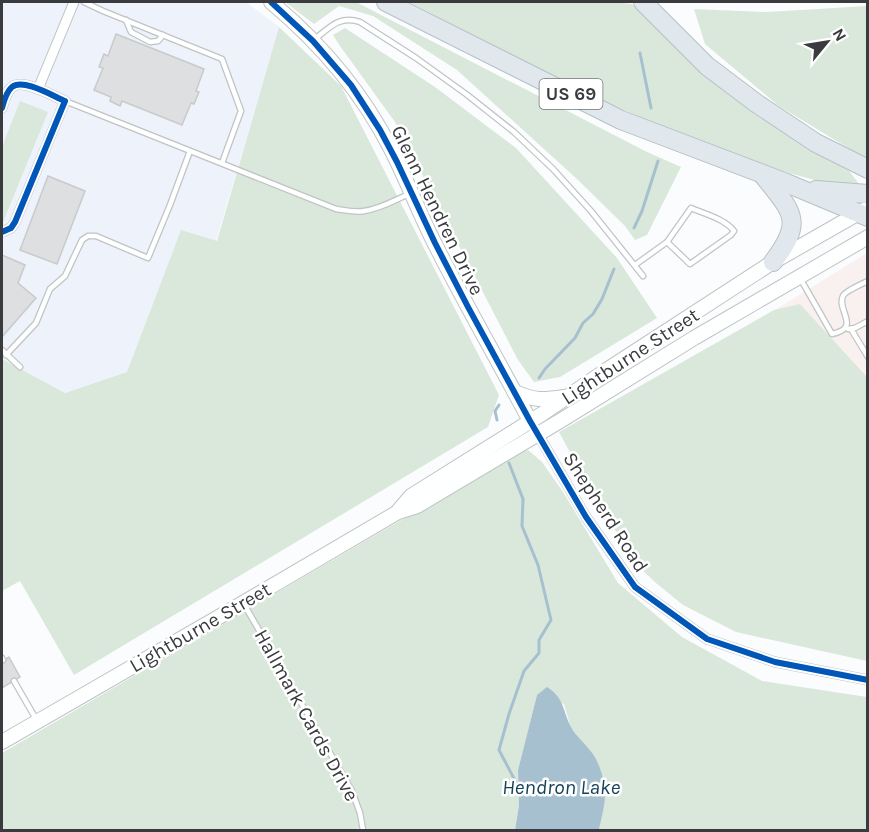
<svg xmlns="http://www.w3.org/2000/svg" width="869" height="832" viewBox="0 0 869 832" font-family="Karla,sans-serif">
<rect width="100%" height="100%" fill="#fbfcfe"/>
<polygon fill="#f9f0f0" points="867,253 867,377 800,304 775,310"/>
<polygon fill="#edf2fb" points="2,2 246,2 279,27 216,241 181,231 127,372 65,393 2,359"/>
<g fill="#d9e8db">
<polygon points="285,2 356,2 645,151 681,167 647,235 635,240 625,226 578,180 457,70 373,16 339,6 314,24"/>
<polygon points="409,2 614,2 632,4 689,60 831,157 849,171 863,189 836,186 771,168 653,123 575,88"/>
<polygon points="867,6 867,157 858,154 779,106 705,44 694,9 767,12"/>
<polygon points="279,27 341,86 499,395 488,427 74,675 20,581 2,591 2,359 65,393 127,372 181,230 217,241"/>
<polygon points="345,28 435,87 516,148 617,258 657,318 560,377 534,382 518,360 395,122 340,46 333,35"/>
<polygon points="20,101 48,112 3,222 2,221 2,147"/>
<polygon points="800,304 867,377 867,661 736,632 683,605 656,583 634,562 584,478 559,432 774,310"/>
<polygon points="528,450 542,462 563,492 618,583 682,637 762,681 867,697 867,830 599,830 605,794 593,754 581,742 570,725 564,704 537,695 518,770 519,805 515,830 2,830 2,753 511,456"/>
</g>
<path fill="#a7c0d0" d="M547,687C564,698 562,708 570,725C576,737 586,744 593,754C600,765 605,781 605,794C605,806 601,819 599,830H515L519,805L518,770L537,695Z"/>
<g fill="none" stroke-linecap="round" stroke-linejoin="round">
<g stroke="#a7c0d0" stroke-width="3">
<polyline points="640,53 651,108"/>
<polyline points="634,228 642,211 658,161"/>
<polyline points="539,378 545,369 575,338 583,323 593,314 602,299 614,269"/>
<polyline points="497,420 495,411 499,405"/>
<polyline points="509,463 523,499 522,526 538,565 551,620 539,640 539,653 524,671 509,714 499,750 519,788"/>
</g>
</g>
<g fill="#dedfe1" stroke="#c9cacc" stroke-width="1.5">
<polygon points="116,34 204,69 196,91 199,92 194,104 191,103 182,125 122,101 120,106 110,101 111,97 94,90 103,68 99,67 104,54 108,56"/>
<polygon points="48,176 85,191 57,264 20,250"/>
<polygon points="2,255 25,265 18,283 36,298 2,337"/>
<polygon points="9,657 20,677 2,688 2,661"/>
</g>
<g fill="none" stroke-linecap="round" stroke-linejoin="round">
<defs>
<g id="lane">
<polyline points="84,2 103,11 222,59 241,111 222,163"/>
<polyline points="126,20 131,32 150,42 158,41 163,35"/>
<path d="M315,39C330,27 340,15 360,22L416,58L466,94L514,132L553,169L591,211L643,276"/>
<path d="M65,101L336,209C345,210 355,213 364,211C380,209 395,200 409,194"/>
<path d="M691,208C705,214 725,219 734,231L731,235L690,264L667,242Z"/>
<polyline points="635,265 667,242"/>
<path d="M800,278L832,334C862,328 836,310 843,296C845,291 862,284 868,281"/>
<polyline points="848,329 855,328 868,321"/>
<polyline points="851,329 868,357"/>
<polyline points="2,350 20,367"/>
<polyline points="6,355 36,323 50,289 65,276 82,240 88,236 96,236 148,258 170,205 190,151"/>
<polyline points="245,606 352,791 360,813 363,830"/>
<polyline points="2,658 3,660"/>
<polyline points="14,681 36,719"/>
</g>
<g id="street">
<polyline points="38,89 74,2"/>
<path d="M2,108C4,101 6,92 12,87C23,78 53,96 65,101L15,222L11,228L2,232"/>
<polyline points="536,431 586,517 635,587 707,639 775,662 868,680"/>
</g>
<g id="secondary">
<path d="M271,2C319,42 362,92 391,149C407,180 419,213 435,244C465,304 499,362 530,421"/>
<path d="M515,392C535,401 543,400 564,397"/>
<polyline points="399,510 411,496 542,414 608,369 773,262 864,210"/>
<polyline points="2,742 243,603 398,512 417,506 560,421 694,338 868,237"/>
</g>
<g id="highway">
<polyline points="386,2 621,120 784,182 868,217"/>
<polyline points="643,2 707,66 756,103 816,143 868,169"/>
<path d="M763,175C792,212 805,220 773,262"/>
<polyline points="816,190 868,194"/>
</g>
</defs>
<use href="#lane" stroke="#c2c3c5" stroke-width="7"/>
<use href="#street" stroke="#c2c3c5" stroke-width="11"/>
<use href="#secondary" stroke="#c2c3c5" stroke-width="16"/>
<use href="#highway" stroke="#b7c1c6" stroke-width="20"/>
<use href="#lane" stroke="#feffff" stroke-width="4.5"/>
<use href="#street" stroke="#feffff" stroke-width="9"/>
<use href="#secondary" stroke="#feffff" stroke-width="14"/>
<use href="#highway" stroke="#e0e8ee" stroke-width="18"/>
<defs>
<g id="cycleway">
<polyline points="271,2 313,41 351,85 380,130 397,162 435,243 468,307 530,421 586,517 635,587 707,639 775,662 868,680"/>
<path d="M2,108C4,101 6,92 12,87C23,78 53,96 65,101L15,222L11,228L2,232"/>
</g>
</defs>
<use href="#cycleway" stroke="#fff" stroke-width="10"/>
<use href="#cycleway" stroke="#0057b8" stroke-width="6"/>
</g>
<g text-anchor="middle" stroke-width="5" stroke-linejoin="round" paint-order="stroke">
<rect fill="#fff" stroke="#747678" stroke-width="1.5" x="539.5" y="79" width="63" height="30" rx="4.5"/>
<g font-size="18" font-weight="bold" fill="#393b3e">
<text x="571" y="100">US 69</text>
</g>
<g font-size="20" fill="#393b3e" stroke="#fff">
<text transform="translate(438 210) rotate(64)" y="7">Glenn Hendren Drive</text>
<text transform="translate(630 356) rotate(-33)" y="7">Lightburne Street</text>
<text transform="translate(606 512) rotate(57)" y="7">Shepherd Road</text>
<text transform="translate(200 627) rotate(-30)" y="7">Lightburne Street</text>
<text transform="translate(307 715) rotate(61)" y="7">Hallmark Cards Drive</text>
</g>
<g font-size="21" font-style="italic" fill="#15425b" stroke="#fff">
<text x="561" y="794">Hendron Lake</text>
</g>
</g>
<rect width="869" height="832" fill="none" stroke="#393b3e" stroke-width="6"/>
<g transform="translate(827 42) rotate(60)" stroke="#ffffff" stroke-width="4.5" paint-order="stroke">
<path d="M0-4.5L10 22L0 15L-10 22Z" fill="#393b3e"/>
<text y="-9" font-size="16" font-weight="bold" text-anchor="middle" fill="#393b3e">N</text>
</g>
</svg>
